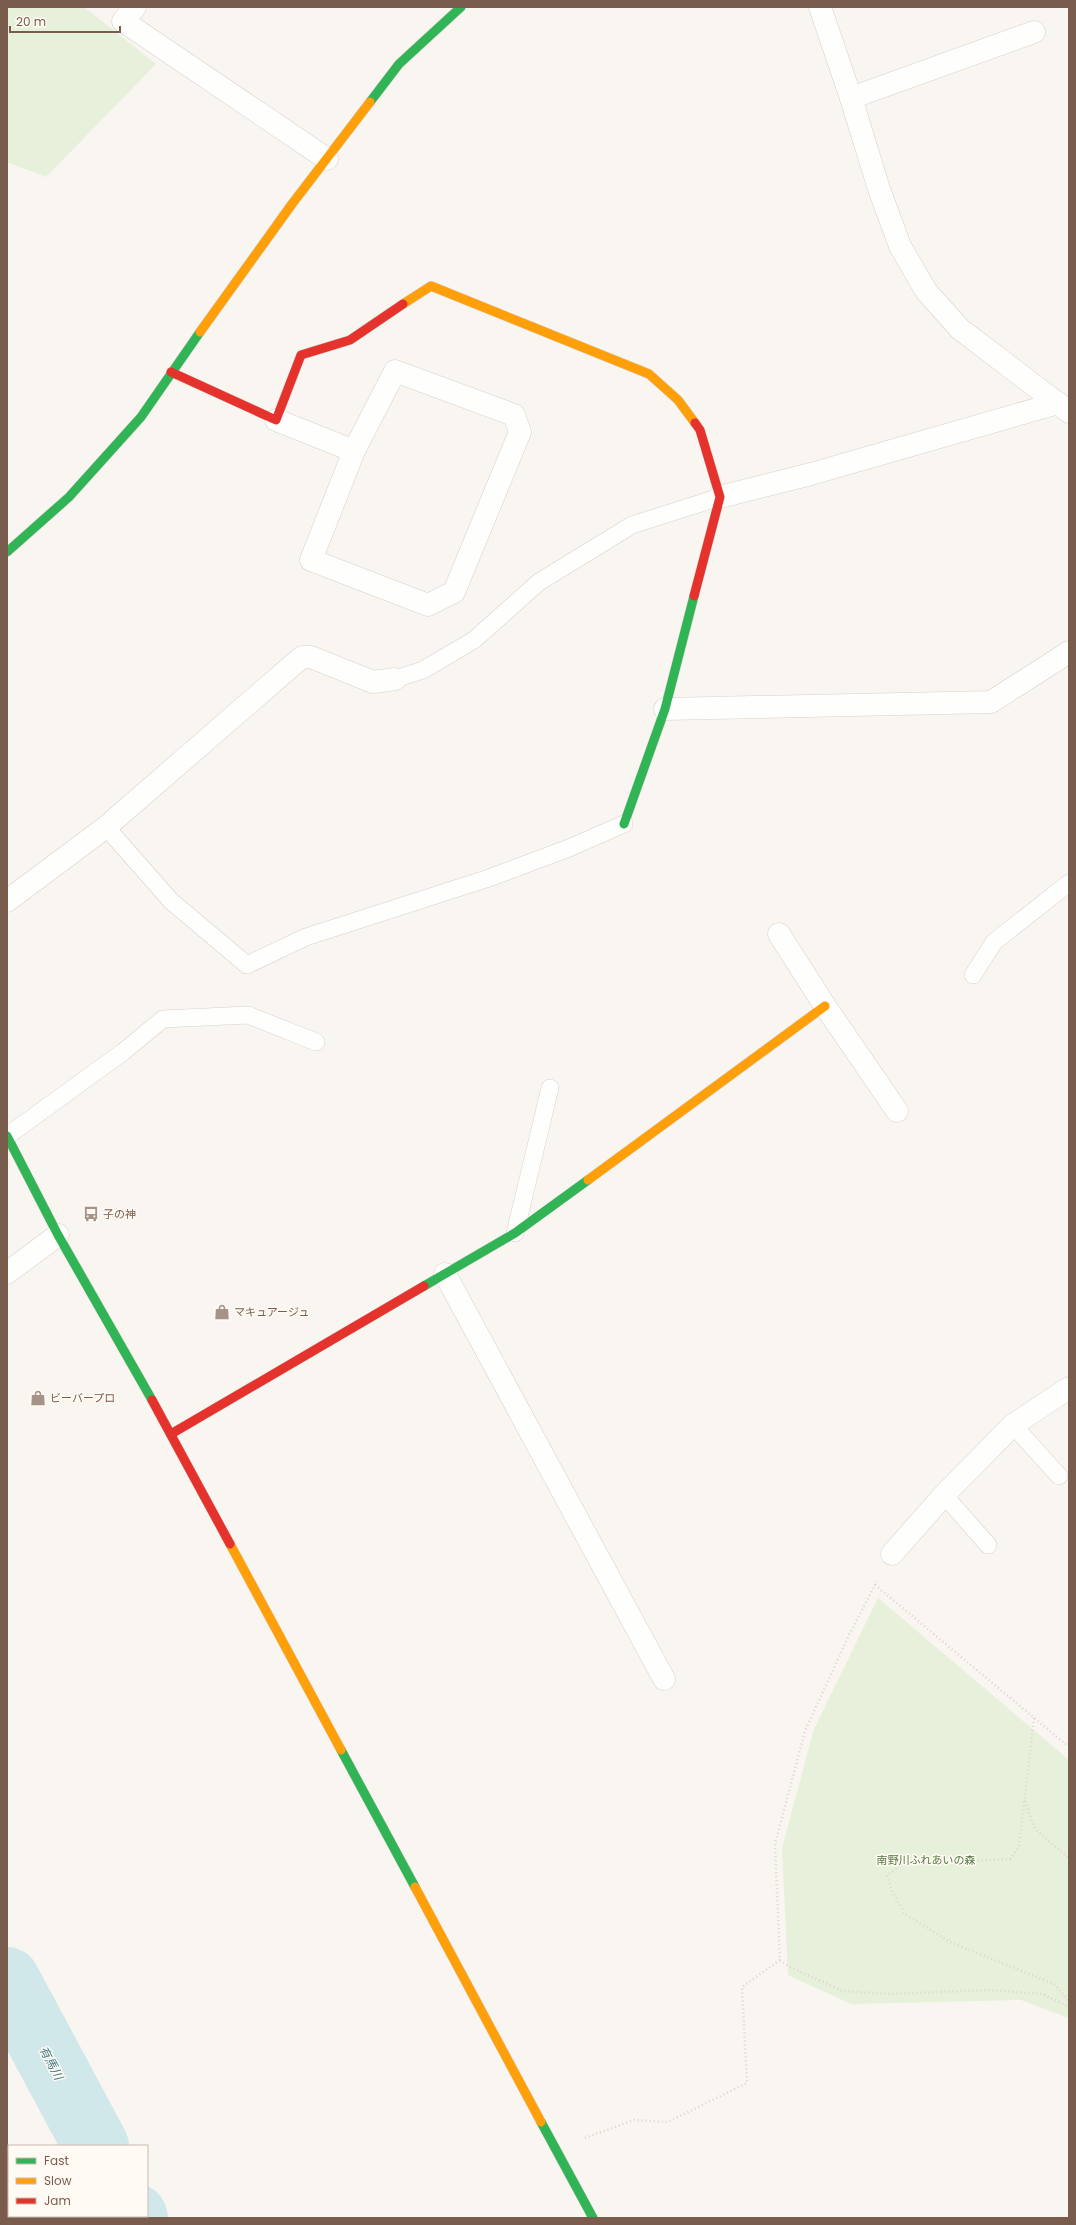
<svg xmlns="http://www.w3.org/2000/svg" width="1076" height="2225" viewBox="0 0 1076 2225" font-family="Poppins,'Noto Sans JP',sans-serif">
<rect width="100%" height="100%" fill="#f9f5f0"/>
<g fill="#e7f0db">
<polygon points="7,7 84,7 156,64 46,177 7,162"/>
<polygon points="878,1598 1069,1760 1069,2018 1021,2000 851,2004 788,1975 782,1848 814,1729"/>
</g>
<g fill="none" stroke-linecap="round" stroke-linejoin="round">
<g stroke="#d0e8ea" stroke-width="66">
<polyline points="7,1980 96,2146"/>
<polyline points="134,2216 135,2218"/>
</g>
<defs>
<g id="lane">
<polyline points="395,679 423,670 474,640 539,582 632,525 720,497"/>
<polyline points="106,827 171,901 247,965 306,937 489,878 569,848 624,824"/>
<polyline points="973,975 994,942 1069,883"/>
<polyline points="7,1136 123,1052 163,1019 248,1015 316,1042"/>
<polyline points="515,1233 550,1088"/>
<polyline points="1013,1425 1059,1476"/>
<polyline points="944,1495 988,1545"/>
</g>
<g id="street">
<polyline points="135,7 123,21 327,159"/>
<polyline points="820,7 851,98 879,189 900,246 926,291 960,329 1069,412"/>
<polyline points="851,98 1034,32"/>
<polyline points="276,420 354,451 395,371 514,415 520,432 454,592 428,605 311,560 354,451"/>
<polyline points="720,497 811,474 1058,403"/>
<polyline points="665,709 991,702 1069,652"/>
<polyline points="7,901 106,827 302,657 311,657 373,682 395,679"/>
<polyline points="779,934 825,1006 897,1111"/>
<polyline points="7,1273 58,1235"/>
<polyline points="445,1274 664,1679"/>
<polyline points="892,1554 944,1495 1013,1425 1069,1388"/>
</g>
<g id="fast">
<polyline points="370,102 399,64 461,7"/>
<polyline points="7,552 69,497 141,417 200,332"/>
<polyline points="624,824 665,709 694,596"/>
<polyline points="7,1136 58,1235 152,1400"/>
<polyline points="424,1286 515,1233 588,1180"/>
<polyline points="341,1750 415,1887"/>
<polyline points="541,2122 593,2218"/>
</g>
<g id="slow">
<polyline points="403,304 431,286 649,374 678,400 695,423"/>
<polyline points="200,332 292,204 370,102"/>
<polyline points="588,1180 825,1006"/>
<polyline points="230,1544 341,1750"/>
<polyline points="415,1887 541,2122"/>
</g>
<g id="jam">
<polyline points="171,372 276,420 301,355 350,340 403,304"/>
<polyline points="694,596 720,497 700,430 695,423"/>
<polyline points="152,1400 230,1544"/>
<polyline points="171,1434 424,1286"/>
</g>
</defs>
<use href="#lane" stroke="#d7d1cb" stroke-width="18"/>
<use href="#street" stroke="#d7d1cb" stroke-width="23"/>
<use href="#fast" stroke="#d9d2cb" stroke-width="10"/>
<use href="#slow" stroke="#d9d2cb" stroke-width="10"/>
<use href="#jam" stroke="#d9d2cb" stroke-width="10"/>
<g stroke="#dcd5d0" stroke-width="2.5" stroke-dasharray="1 3" stroke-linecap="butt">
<polyline points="875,1585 1069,1747"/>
<polyline points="1034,1718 1019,1847 1010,1859 903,1864 887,1875 892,1891 905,1914 950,1942 1054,1984 1069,2001"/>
<polyline points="1025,1801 1035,1829 1069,1858"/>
<polyline points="780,1960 790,1967 843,1991 889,1994 988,1990 1043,1994 1069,2007"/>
<polyline points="585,2138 634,2120 668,2122 747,2083 742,1987 780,1960 775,1844 805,1731 849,1635 877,1581"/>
</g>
<use href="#lane" stroke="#fefefd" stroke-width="17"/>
<use href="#street" stroke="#fefefd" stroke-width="22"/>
<use href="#fast" stroke="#30b455" stroke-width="9"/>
<use href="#slow" stroke="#ff9f0a" stroke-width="9"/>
<use href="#jam" stroke="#e5322d" stroke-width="9"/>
</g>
<defs>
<symbol id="bus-bare" viewBox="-9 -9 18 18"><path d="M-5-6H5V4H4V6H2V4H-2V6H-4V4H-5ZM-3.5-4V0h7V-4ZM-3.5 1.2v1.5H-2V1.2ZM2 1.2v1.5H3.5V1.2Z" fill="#a69286" stroke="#fffaf3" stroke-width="2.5" paint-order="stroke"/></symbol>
<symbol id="shop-bare" viewBox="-9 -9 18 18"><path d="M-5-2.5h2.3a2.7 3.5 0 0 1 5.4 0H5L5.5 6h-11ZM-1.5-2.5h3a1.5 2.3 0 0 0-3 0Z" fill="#a69286" stroke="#fffaf3" stroke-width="2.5" paint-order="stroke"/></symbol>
</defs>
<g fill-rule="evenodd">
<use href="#bus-bare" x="80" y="1203" width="22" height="22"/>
<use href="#shop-bare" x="211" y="1301" width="22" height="22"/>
<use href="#shop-bare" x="27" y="1387" width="22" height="22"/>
</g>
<g text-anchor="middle" stroke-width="3" stroke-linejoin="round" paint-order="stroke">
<g font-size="11" fill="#7a5c4d" stroke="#fffaf3" text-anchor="start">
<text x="103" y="1218">子の神</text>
<text x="234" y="1316">マキュアージュ</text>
<text x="50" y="1402">ビーバープロ</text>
</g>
<g font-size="11" fill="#537a41" stroke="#fffaf3">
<text x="926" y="1864">南野川ふれあいの森</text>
</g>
<g font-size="12" font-style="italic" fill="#437c86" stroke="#fffaf3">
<text transform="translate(51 2063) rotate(62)" y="4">有馬川</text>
</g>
</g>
<rect width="1076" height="2225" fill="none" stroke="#7a5c4d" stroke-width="16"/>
<rect x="8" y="2145" width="140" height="72" fill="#fffaf3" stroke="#cabbb1"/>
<rect x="16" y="2158" width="20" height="6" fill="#30b455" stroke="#cabbb1"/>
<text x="44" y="2165" font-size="12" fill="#7a5c4d">Fast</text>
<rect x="16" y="2178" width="20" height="6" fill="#ff9f0a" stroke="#cabbb1"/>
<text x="44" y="2185" font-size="12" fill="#7a5c4d">Slow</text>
<rect x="16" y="2198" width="20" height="6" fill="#e5322d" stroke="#cabbb1"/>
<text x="44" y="2205" font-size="12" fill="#7a5c4d">Jam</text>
<path d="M10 26v6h110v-6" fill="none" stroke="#7a5c4d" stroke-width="2"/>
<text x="16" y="26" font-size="12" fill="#7a5c4d" stroke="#fffaf3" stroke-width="3" paint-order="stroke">20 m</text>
</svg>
